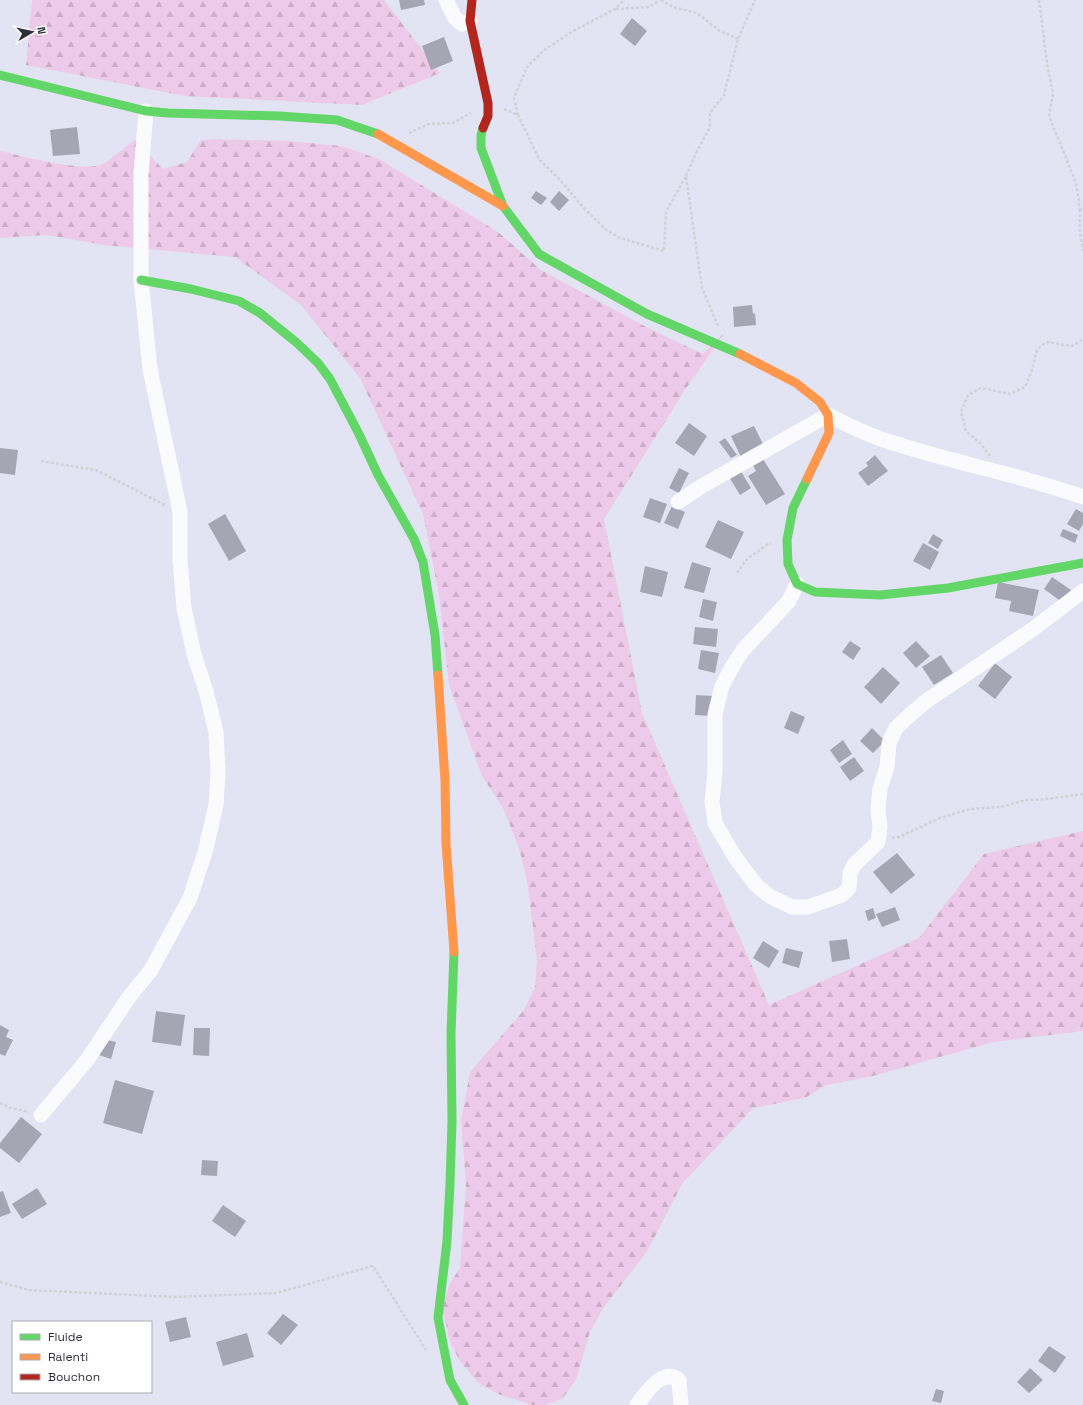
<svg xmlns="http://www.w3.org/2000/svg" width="1083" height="1405" viewBox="0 0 1083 1405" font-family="'Space Grotesk',sans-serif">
<defs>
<pattern id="forest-firs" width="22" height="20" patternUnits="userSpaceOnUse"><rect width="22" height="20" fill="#edcae9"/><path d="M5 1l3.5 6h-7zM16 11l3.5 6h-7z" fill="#ccaec9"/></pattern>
</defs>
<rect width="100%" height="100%" fill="#e2e4f4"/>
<g fill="url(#forest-firs)">
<polygon points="32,0 384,0 440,73 362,105 185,96 26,65"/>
<path d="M212,139L289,141L341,146L379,159L498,232L541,270L650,329L703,354L725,332L685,390L604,519L642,713L769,1005L919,938L984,854L1083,831V1031L993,1042L873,1076L826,1085L805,1098L753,1108L682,1184L648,1250L602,1310L590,1332L576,1380L562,1399L545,1405H532L498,1394L477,1382L460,1361L451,1344L442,1308L450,1283L460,1268L466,1184L461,1122L470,1072L524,1010L535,987L537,961L528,886L519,848L503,808L482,776L449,685L439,594L423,514L360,378L301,305L235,257L104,245L47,235L0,238V151C22,156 83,173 103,164C113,158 125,147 135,140L163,169L187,162L200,141Z"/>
</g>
<g fill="#a6a5b3">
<polygon points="399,0 424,0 425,5 401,10"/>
<polygon points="632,18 647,31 635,46 620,34"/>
<polygon points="444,37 453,61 431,70 422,46"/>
<polygon points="77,127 80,154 53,156 50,130"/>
<polygon points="536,191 547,198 541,205 531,198"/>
<polygon points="559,191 569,200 559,211 550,202"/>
<polygon points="752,305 753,314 755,313 756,325 734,327 733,307"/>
<polygon points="689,423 707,436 694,456 675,443"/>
<polygon points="754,426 764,446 741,457 731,436"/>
<polygon points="725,438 737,455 731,458 719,442"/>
<polygon points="0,448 18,450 15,475 0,473"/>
<polygon points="875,455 888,471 868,486 858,473 868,466 866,463"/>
<polygon points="763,459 785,494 766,505 748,476 756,471 753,465"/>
<polygon points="679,468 689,473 679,493 669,488"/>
<polygon points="740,470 751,488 740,495 729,477"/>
<polygon points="650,498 667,504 660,523 643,517"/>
<polygon points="672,506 685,512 678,529 664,523"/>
<polygon points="1076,509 1083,513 1083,524 1079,531 1067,524"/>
<polygon points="225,514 246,551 229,561 208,524"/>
<polygon points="718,520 744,532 731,559 705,547"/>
<polygon points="1063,529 1078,535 1075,543 1060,536"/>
<polygon points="933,534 943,540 938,549 928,543"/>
<polygon points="923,543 939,552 930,570 913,561"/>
<polygon points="692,562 711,568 704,593 684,588"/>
<polygon points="645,566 668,572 662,597 640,592"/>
<polygon points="1052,577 1071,590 1062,602 1044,589"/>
<polygon points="998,582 1039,590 1033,616 1009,611 1011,601 995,598"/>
<polygon points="703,599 717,602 713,621 699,617"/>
<polygon points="695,627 718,629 716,647 693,644"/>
<polygon points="850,641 861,648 853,660 842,652"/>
<polygon points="916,641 930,656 916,668 903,653"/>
<polygon points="701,650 719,653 715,673 698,669"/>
<polygon points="941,655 953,673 934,685 922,667"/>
<polygon points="995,663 1012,677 995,699 978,686"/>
<polygon points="883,667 900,683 881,704 864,687"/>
<polygon points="696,695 714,696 712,716 695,715"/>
<polygon points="791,711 805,717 798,734 784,728"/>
<polygon points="872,728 885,741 873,753 860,741"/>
<polygon points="843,740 852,754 839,763 830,750"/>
<polygon points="854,757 864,771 850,781 840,767"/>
<polygon points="897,853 915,875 891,894 873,872"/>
<polygon points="895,907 900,920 882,927 876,914"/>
<polygon points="873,908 876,918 868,921 865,911"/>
<polygon points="847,939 850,959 832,962 829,941"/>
<polygon points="763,941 779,951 769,968 753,958"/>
<polygon points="786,948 803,952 799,968 782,963"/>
<polygon points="156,1011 185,1015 181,1046 152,1042"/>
<polygon points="0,1025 9,1030 6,1037 13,1040 5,1056 0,1054"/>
<polygon points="194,1028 210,1028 209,1056 193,1055"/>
<polygon points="103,1039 116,1042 111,1059 99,1055"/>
<polygon points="115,1080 154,1091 142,1134 103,1123"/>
<polygon points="21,1117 42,1134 19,1163 0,1148 0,1143"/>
<polygon points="202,1160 218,1161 217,1176 201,1175"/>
<polygon points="37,1188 47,1204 22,1219 12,1204"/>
<polygon points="3,1191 11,1213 0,1217 0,1192"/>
<polygon points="223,1205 246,1221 235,1237 212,1221"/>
<polygon points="283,1314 298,1325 281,1345 267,1333"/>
<polygon points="186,1317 191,1337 170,1342 165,1322"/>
<polygon points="247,1333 254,1357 223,1366 216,1342"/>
<polygon points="1049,1346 1066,1357 1055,1373 1038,1361"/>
<polygon points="1030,1368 1043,1380 1029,1393 1017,1382"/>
<polygon points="936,1389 944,1391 941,1403 932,1401"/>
</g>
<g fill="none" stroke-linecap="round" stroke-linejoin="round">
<g stroke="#d1d2d7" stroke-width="2.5" stroke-dasharray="3 2" stroke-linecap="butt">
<polyline points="661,0 673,7 697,13 720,31 738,39"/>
<polyline points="1039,0 1048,70 1053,93 1049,116 1076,183 1080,209 1083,210"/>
<polyline points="616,9 649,7 660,0"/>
<polyline points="504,109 518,115 539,159 561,181 583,207 605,229 620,238 664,251 666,212 686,176 702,288 718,326"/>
<polyline points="518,115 514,98 527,67 544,50 573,31 615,9 624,0"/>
<polyline points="409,133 429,124 453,123 471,113"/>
<polyline points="686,176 696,153 710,127 710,113 724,95 738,39 755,0"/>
<polyline points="1080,209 1080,233 1083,251"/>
<polyline points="990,456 980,443 966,431 961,412 968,395 981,388 1010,394 1025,387 1032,370 1037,350 1046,342 1072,346 1083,339"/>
<polyline points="41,461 96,470 165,505"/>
<polyline points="737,573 746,560 768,544 771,544"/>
<polyline points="892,838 899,837 940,818 970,809 1001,807 1026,800 1046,799 1083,794"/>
<polyline points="0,1103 11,1108 29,1112"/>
<polyline points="0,1282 29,1290 175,1297 276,1293 373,1266 426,1350"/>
</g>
<g stroke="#fbfbfd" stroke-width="15">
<polyline points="446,0 455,18 462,24 470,21"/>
<path d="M678,502L702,486L828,415C846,424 865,434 884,440C949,462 1018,474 1083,497"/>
<polyline points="797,584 789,601 743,650 732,667 722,686 715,714 715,772 712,802 715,823 735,857 756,885 771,897 792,907 808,907 842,895 849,888 850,873 854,865 878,842 880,827 878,810 880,789 887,767 889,743 896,728 910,715 925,702 1033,629 1083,591"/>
<polyline points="41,1115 87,1060 129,997 151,970 190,898 205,852 216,805 218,771 216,732 206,691 194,654 184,608 180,559 180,512 150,369 141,280 141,174 146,111"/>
<path d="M637,1405C646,1393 662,1367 679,1380L681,1405"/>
</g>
<g stroke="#63d668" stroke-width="9">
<polyline points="0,75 146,111 168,113 279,116 337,120 378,134"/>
<polyline points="483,128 481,135 481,148 503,206 539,254 647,314 740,354"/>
<polyline points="141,280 191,289 239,301 260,313 297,343 318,363 330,379 359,434 378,475 414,539 423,562 435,635 438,675"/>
<polyline points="807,479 793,508 787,540 788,564 797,584 815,592 880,595 948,588 1083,563"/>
<polyline points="454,952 451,1034 452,1122 450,1184 447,1241 438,1318 450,1380 464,1405"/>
</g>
<g stroke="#ff974d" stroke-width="9">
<polyline points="378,134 503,206"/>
<polyline points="740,354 796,383 820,402 828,415 829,433 807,479"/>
<polyline points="438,675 445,780 446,843 454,952"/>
</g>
<polyline stroke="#b3261e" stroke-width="9" points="472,0 470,21 488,103 488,116 483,128"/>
</g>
<rect x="12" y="1321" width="140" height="72" fill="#ffffff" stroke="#ababb1"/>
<rect x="20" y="1334" width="20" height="6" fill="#63d668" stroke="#ababb1"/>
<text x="48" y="1341" font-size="12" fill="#2d2e3c">Fluide</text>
<rect x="20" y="1354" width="20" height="6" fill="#ff974d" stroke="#ababb1"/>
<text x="48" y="1361" font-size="12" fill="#2d2e3c">Ralenti</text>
<rect x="20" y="1374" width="20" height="6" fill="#b3261e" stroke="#ababb1"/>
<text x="48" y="1381" font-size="12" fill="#2d2e3c">Bouchon</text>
<g transform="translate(32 32) rotate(81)" stroke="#ffffff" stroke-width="3" paint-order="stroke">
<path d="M0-3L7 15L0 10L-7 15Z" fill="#2d2e3c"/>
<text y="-6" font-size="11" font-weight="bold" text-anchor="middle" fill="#2d2e3c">N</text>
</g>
</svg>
